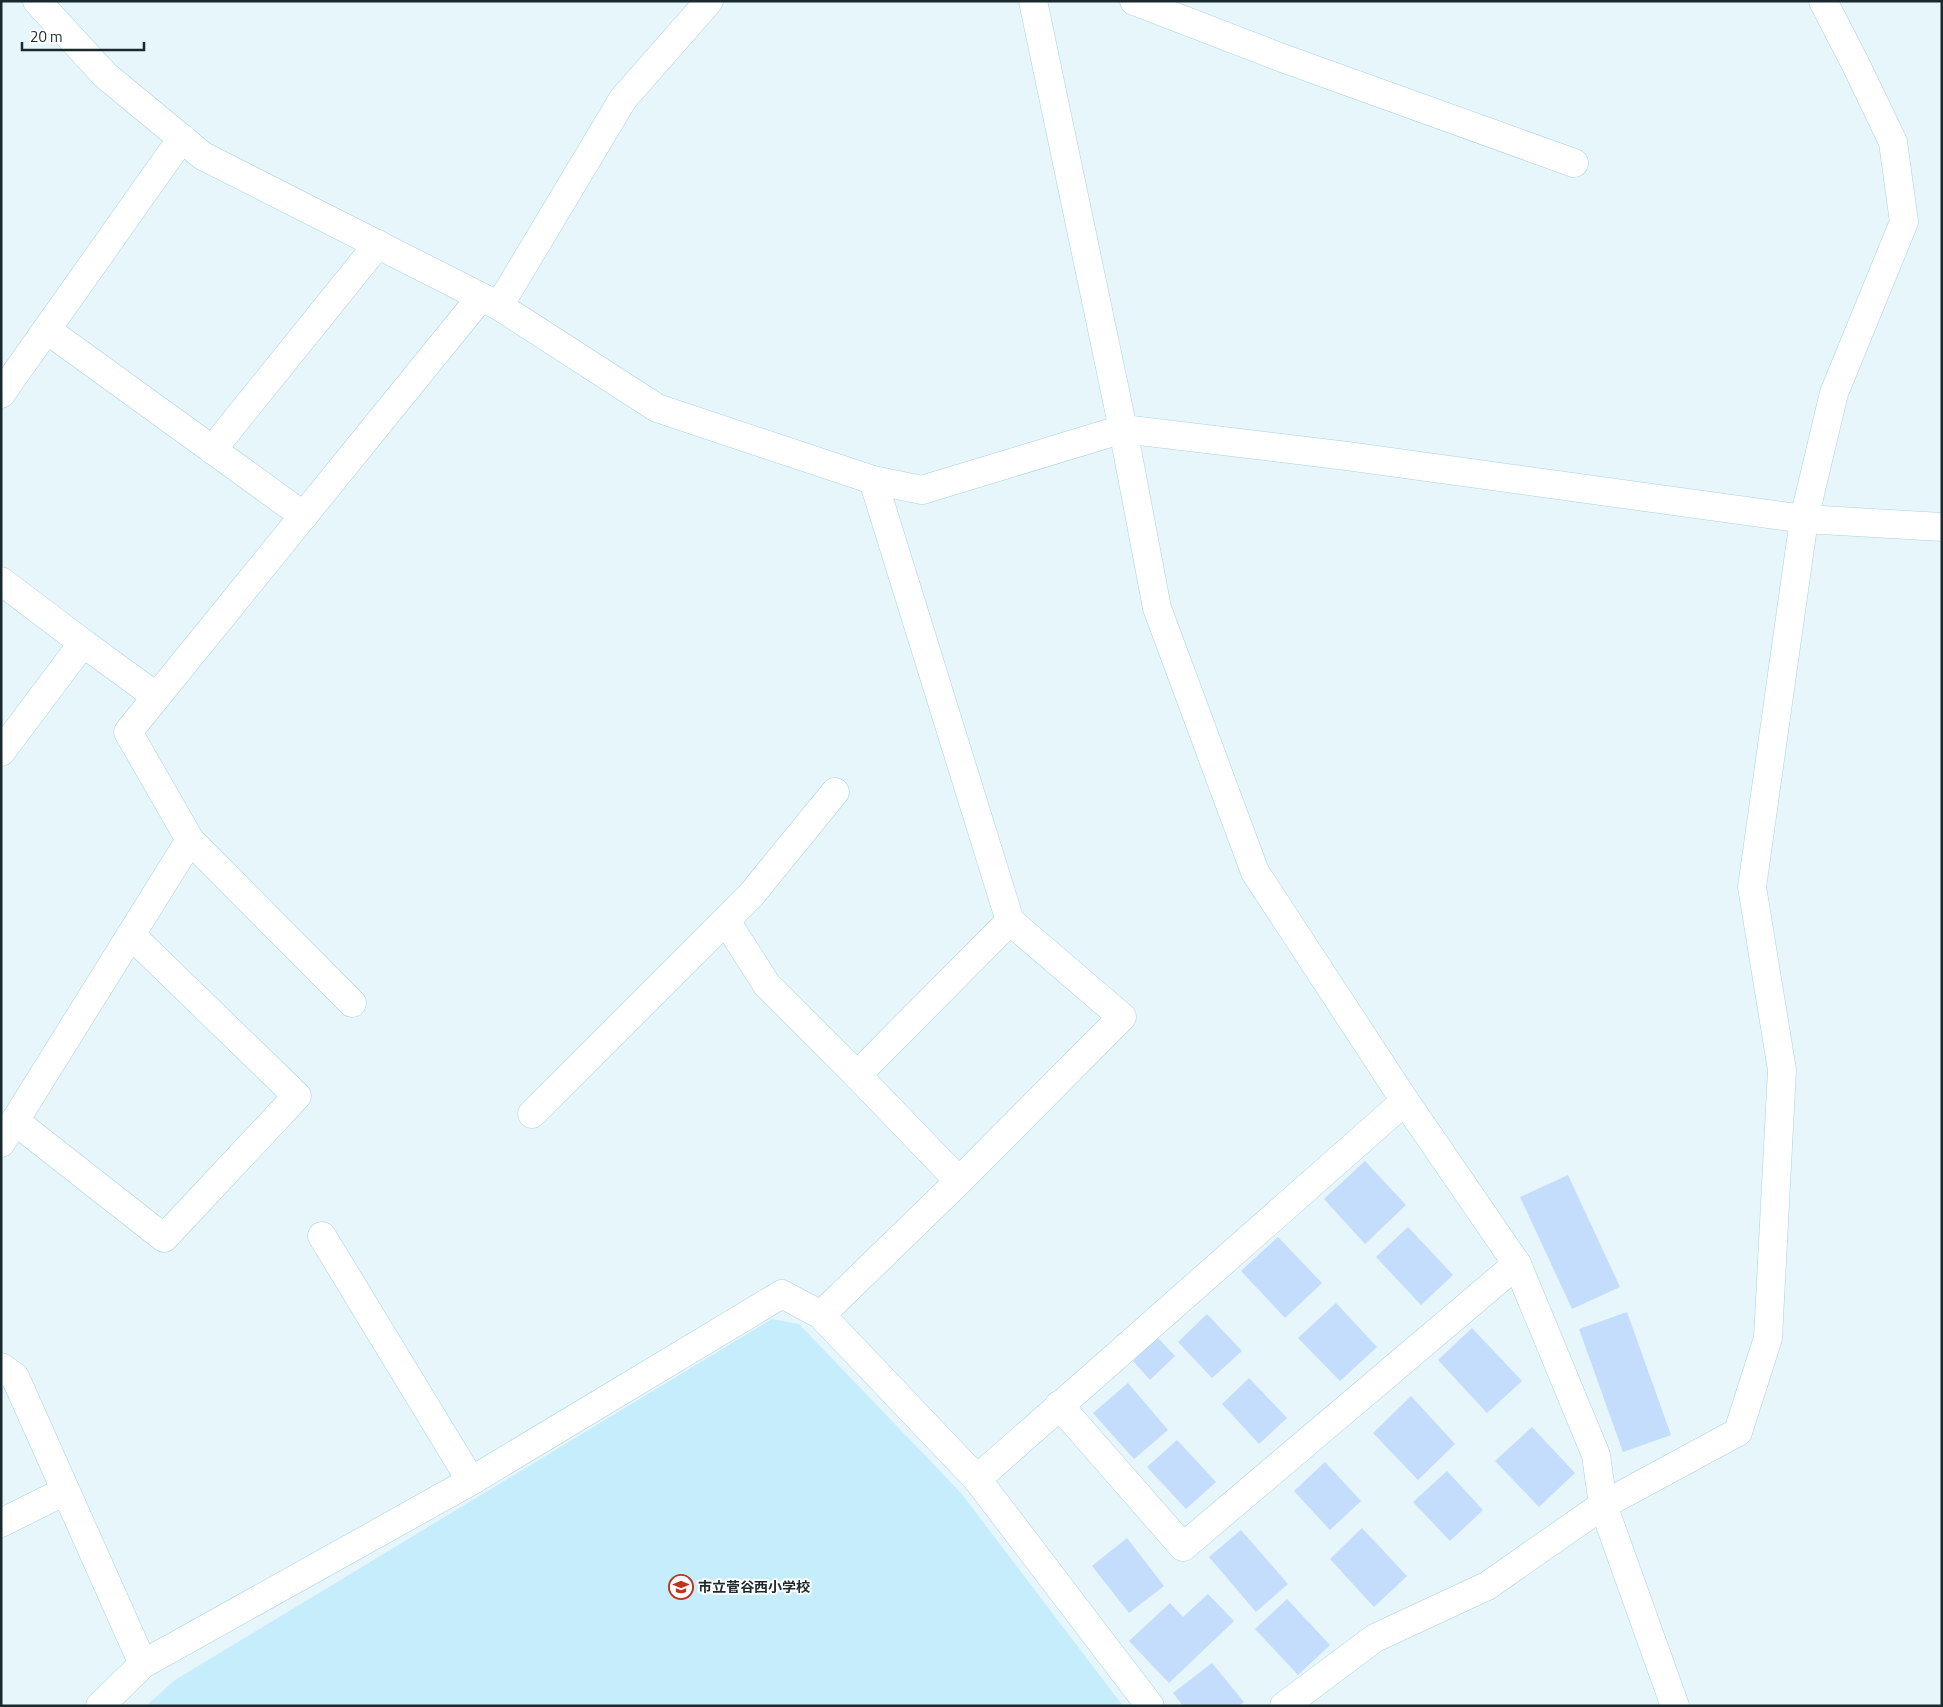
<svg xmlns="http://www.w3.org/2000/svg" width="1943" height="1707" viewBox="0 0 1943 1707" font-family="'Titillium Web','Noto Sans JP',sans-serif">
<rect width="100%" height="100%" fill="#e6f6fb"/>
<polygon fill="#c6edfb" points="772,1319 799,1324 961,1493 1123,1706 146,1706 175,1680"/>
<g fill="#c5ddfc">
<polygon points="1365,1161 1406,1205 1365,1244 1324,1199"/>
<polygon points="1568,1175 1620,1287 1572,1309 1520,1197"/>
<polygon points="1408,1227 1453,1275 1421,1305 1376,1257"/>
<polygon points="1278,1237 1322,1283 1285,1318 1241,1271"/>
<polygon points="1336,1303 1377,1347 1340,1381 1298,1338"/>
<polygon points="1627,1312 1671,1435 1623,1452 1579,1329"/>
<polygon points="1207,1314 1242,1351 1212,1378 1178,1342"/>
<polygon points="1472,1328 1522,1381 1487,1413 1438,1360"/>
<polygon points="1157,1337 1175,1356 1150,1380 1133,1361"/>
<polygon points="1249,1378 1287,1418 1259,1444 1222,1404"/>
<polygon points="1128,1383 1168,1430 1134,1459 1093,1413"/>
<polygon points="1411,1396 1455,1444 1418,1480 1373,1433"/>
<polygon points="1532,1427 1575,1473 1539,1507 1495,1461"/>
<polygon points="1177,1440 1216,1482 1186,1509 1147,1467"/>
<polygon points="1325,1462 1361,1501 1330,1530 1294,1491"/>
<polygon points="1447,1471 1483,1510 1450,1541 1413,1502"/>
<polygon points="1362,1528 1407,1576 1374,1607 1330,1559"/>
<polygon points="1241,1530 1288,1584 1256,1612 1209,1557"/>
<polygon points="1127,1538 1164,1586 1129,1613 1092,1566"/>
<polygon points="1208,1594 1234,1621 1169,1683 1129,1641 1170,1603 1183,1617"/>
<polygon points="1287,1599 1330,1645 1298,1675 1255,1629"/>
<polygon points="1212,1663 1244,1702 1239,1706 1183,1706 1173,1693"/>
</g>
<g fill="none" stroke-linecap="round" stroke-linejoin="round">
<defs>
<g id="minor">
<polyline points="37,1 105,75 203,156 499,306 657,408 873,480 922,490 1123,429 1347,456 1804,519 1942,527"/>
<polyline points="1033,1 1123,429 1157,608 1255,872 1405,1101 1517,1264 1596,1455 1603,1505 1675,1706"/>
<polyline points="1134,1 1285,59 1574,163"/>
<polyline points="499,306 623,99 709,1"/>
<polyline points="47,330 304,516"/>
<polyline points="1,394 182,138"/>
<polyline points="212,450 378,244"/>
<polyline points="873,480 1010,921"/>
<polyline points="1,581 83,643 1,752"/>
<polyline points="83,643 157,697"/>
<polyline points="726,921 767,985 857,1075"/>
<polyline points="352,1003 190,840 128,732 481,297"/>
<polyline points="532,1114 751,895 835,792"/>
<polyline points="15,1121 164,1238 297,1096 131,935"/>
<polyline points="1,1143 190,840"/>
<polyline points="322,1236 471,1481"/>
<polyline points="821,1315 959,1181 1122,1017 1010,921 857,1075 959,1181"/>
<polyline points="1,1367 15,1377 143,1664 100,1706"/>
<polyline points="1059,1405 1183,1547 1517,1264"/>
<polyline points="977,1479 1405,1101"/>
<polyline points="1,1523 65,1491"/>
<polyline points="143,1664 471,1481 782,1294 821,1315 977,1479 1150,1706"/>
<polyline points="1284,1706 1375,1638 1487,1586 1603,1505 1738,1432 1768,1338 1782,1070 1752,887 1804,519 1834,393 1904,222 1893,142 1855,63 1823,1"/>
</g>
</defs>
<use href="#minor" stroke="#aad2df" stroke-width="29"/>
<use href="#minor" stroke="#fff" stroke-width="28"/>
</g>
<defs>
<symbol id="school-ring" viewBox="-11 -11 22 22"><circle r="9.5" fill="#fff" stroke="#bf341c" stroke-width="1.5"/><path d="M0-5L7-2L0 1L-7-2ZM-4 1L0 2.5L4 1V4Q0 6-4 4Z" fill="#bf341c"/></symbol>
</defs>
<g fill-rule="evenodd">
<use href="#school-ring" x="667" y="1573" width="28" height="28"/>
</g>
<g text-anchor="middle" stroke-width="4" stroke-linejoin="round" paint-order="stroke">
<g font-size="14" font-weight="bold" fill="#1a292e" stroke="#fff" text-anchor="start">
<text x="698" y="1592">市立菅谷西小学校</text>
</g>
</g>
<rect width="1943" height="1707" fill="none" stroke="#1a292e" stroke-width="5"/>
<path d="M22 42v8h122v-8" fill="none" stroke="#1a292e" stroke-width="2.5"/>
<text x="30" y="42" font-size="15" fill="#1a292e" stroke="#ffffff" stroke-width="4" paint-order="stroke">20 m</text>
</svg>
